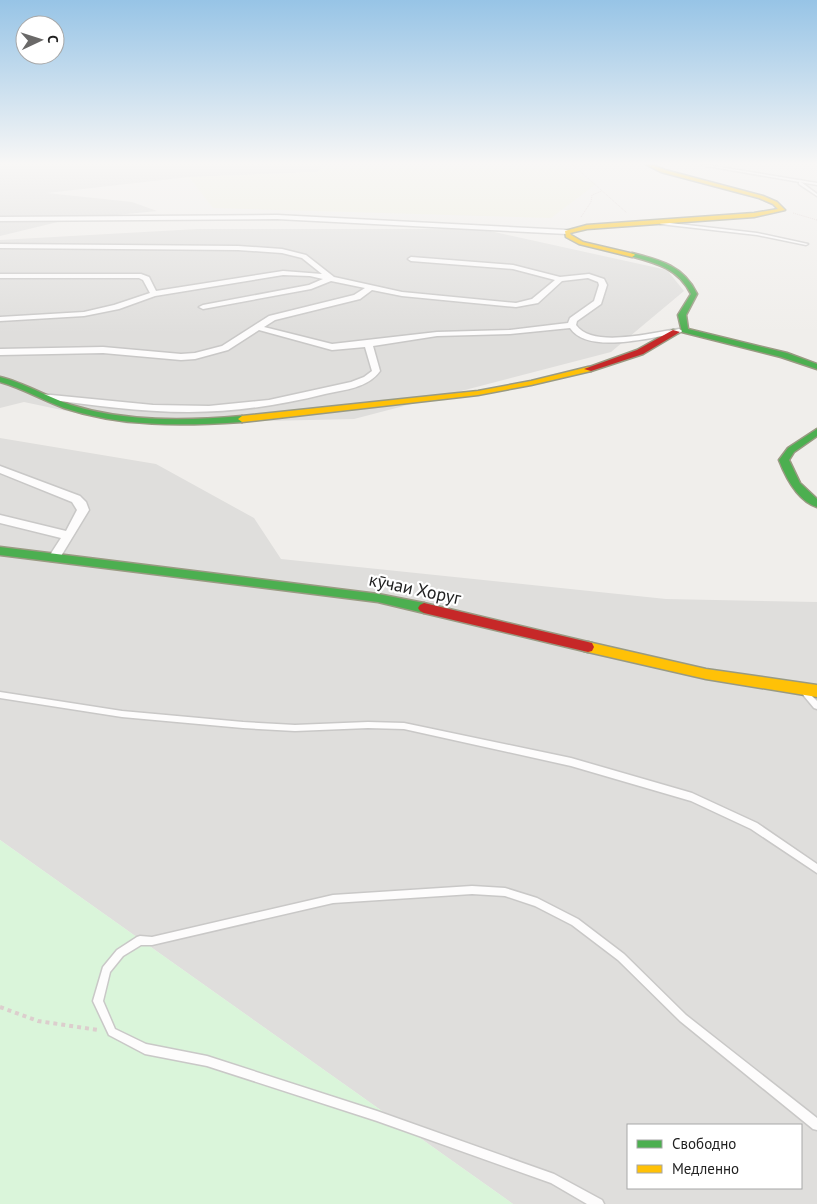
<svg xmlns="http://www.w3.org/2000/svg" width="817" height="1204" viewBox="0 0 817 1204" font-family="'PT Sans',sans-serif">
<rect width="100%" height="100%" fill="#f0eeeb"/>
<g fill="#dfdedc" fill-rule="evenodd">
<polygon points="0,165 322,165 317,172 189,177 47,193 132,202 157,211 66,220 0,236"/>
<polygon points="198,229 481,229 667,270 684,291 611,352 354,419 128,424 24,402 0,408 0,240"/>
<path d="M0,438L156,464L254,518L281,559L666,599L817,602V1204H513L0,840ZM628,1125H801V1188H628Z"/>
</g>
<polygon fill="#efefdf" points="322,165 562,165 596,184 551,218 213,208 189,177 317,172"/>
<polygon fill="#daf5da" points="0,840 513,1204 0,1204"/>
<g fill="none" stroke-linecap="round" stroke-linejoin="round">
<defs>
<g id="lane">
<polygon points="701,165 707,165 817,183 817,185"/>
<polygon points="799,182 801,182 817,194 817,196 799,184"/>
<polygon points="661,222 757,233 808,244 806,245 757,235 660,224"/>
<polygon points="806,691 808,692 817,701 817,709 814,708 804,696 803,694 804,692"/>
<polygon points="0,692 122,711 243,722 295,725 368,722 404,723 571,758 692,793 757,823 817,864 817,873 751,829 691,801 571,766 404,729 368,728 295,731 243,728 122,717 0,698"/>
<polygon points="472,886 505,888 537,898 578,919 624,954 686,1015 817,1118 817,1130 813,1129 680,1021 618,960 572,925 535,906 505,896 472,894 333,903 152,945 141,945 123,956 110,972 103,1001 115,1029 146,1044 207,1056 377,1111 554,1174 602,1200 604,1204 587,1204 551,1183 377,1121 207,1066 145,1054 109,1035 93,1001 103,967 117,950 137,937 140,936 152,937 333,895"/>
</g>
<g id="street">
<polygon points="277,215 567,230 570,232 567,234 277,219 0,221 0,217"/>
<path d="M0,244L238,246L282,249L306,255L334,277L402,292L516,303L532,299L555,280L513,269L411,261L408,259L411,257L513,265L560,277L589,274L604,279L607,285L601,304L577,321L576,325C593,349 653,332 679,329L683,331L679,333C651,337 588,355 570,328L510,334L437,336L373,346L380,371C368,388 344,390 325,394C281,405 235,412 189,412C140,412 92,405 44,399L39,396L41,394L153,405L209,406L269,400L351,382L364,377L372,371L365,347L332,350L259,330L228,350L195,359L181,360L103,353L0,355V349L103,347L181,354L195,353L222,346L269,316L354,295L365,288L331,281L311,289L203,309L199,307L203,305L309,285L323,279L310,276L283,275L155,296L119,309L84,316L0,321V317L84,312L114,305L150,293L143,280L139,278H0V274H141L149,277L156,291L283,271L322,274L302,258L282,253L238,250L0,248ZM588,278L598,282L599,285L594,301L570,318L568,323L510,330L437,332L332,344L264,327L275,320L360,299L372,290L402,296L516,307L538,303L562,281Z"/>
<polygon points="0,466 80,496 86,502 89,510 58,561 50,561 48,558 61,538 0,523 0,515 66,531 77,510 72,502 0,473"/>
</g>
<g id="fast">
<path d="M632,253C660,260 684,266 697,294L686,315L688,329L787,353L817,364V369L781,357L682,332L678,315L691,294C678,268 656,263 630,256L629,255Z"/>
<path d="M0,377C25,383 47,397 71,405C126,422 185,421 242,416L246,419L242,422C182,426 121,427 64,408C42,400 22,388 0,382Z"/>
<path d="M817,429V436L794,452L789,460L800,483L817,499V507C798,501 786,478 779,460L788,448Z"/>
<polygon points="0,547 378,594 424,603 428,605 430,608 428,611 424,613 378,602 0,555"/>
</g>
<g id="slow">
<polygon points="647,165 653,165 665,170 763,196 777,202 785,210 754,217 587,229 570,233 571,235 583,242 634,254 635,255 632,257 579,244 566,237 565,231 587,225 754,213 778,209 773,204 759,198 661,172"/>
<polygon points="588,367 591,367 591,371 531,385 478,395 242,422 238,419 242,416 478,391 531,381"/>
<polygon points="588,642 706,669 817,685 817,697 706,679 588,652 584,651 582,647 584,643"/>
</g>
<g id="jam">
<polygon points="673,330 680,332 643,354 591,371 584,369 637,350"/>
<polygon points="424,603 588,642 592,643 594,647 592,651 588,652 424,613 420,611 418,608 420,605"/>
</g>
</defs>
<use href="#lane" stroke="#c9c8c7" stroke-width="3"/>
<use href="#street" stroke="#c9c8c7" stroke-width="3"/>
<use href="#fast" stroke="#999a82" stroke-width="3"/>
<use href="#slow" stroke="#999a82" stroke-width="3"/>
<use href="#jam" stroke="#999a82" stroke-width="3"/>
<g stroke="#dccecd" stroke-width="1" stroke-dasharray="1 1" stroke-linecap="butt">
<polyline points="573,165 627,213"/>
<polyline points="793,213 817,220"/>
<polyline points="581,217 591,202 592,195 602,191"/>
</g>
<polyline stroke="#dccecd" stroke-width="4" stroke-dasharray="4 4" stroke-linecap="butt" points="0,1007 38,1021 98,1030"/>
<use href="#lane" fill="#fdfcfc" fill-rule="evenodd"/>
<use href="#street" fill="#fdfcfc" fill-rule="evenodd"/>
<use href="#fast" fill="#4caf50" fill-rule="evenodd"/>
<use href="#slow" fill="#ffc107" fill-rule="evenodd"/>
<use href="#jam" fill="#c62828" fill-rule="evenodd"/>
</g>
<linearGradient id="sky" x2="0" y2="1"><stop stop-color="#97c4e6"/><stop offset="0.49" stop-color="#f8f7f6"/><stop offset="1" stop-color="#f8f7f6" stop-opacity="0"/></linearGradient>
<rect width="817" height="334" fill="url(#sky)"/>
<g text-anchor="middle" stroke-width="4.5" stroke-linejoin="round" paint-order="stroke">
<g font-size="18" fill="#222" stroke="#fff">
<text transform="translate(415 589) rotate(12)" y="6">кӯчаи Хоруг</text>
</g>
</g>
<rect x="627" y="1124" width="175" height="65" fill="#ffffff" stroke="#a7a7a7"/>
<rect x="637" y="1140" width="25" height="8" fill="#4caf50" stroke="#a7a7a7"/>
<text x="672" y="1149" font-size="15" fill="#222222">Свободно</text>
<rect x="637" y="1165" width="25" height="8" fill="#ffc107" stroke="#a7a7a7"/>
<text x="672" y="1174" font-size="15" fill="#222222">Медленно</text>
<g transform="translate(40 40) rotate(86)"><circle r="24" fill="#ffffff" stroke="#a7a7a7"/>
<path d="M0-4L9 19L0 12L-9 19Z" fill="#6a6968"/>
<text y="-8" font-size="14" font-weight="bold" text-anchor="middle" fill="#222222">С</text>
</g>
</svg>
